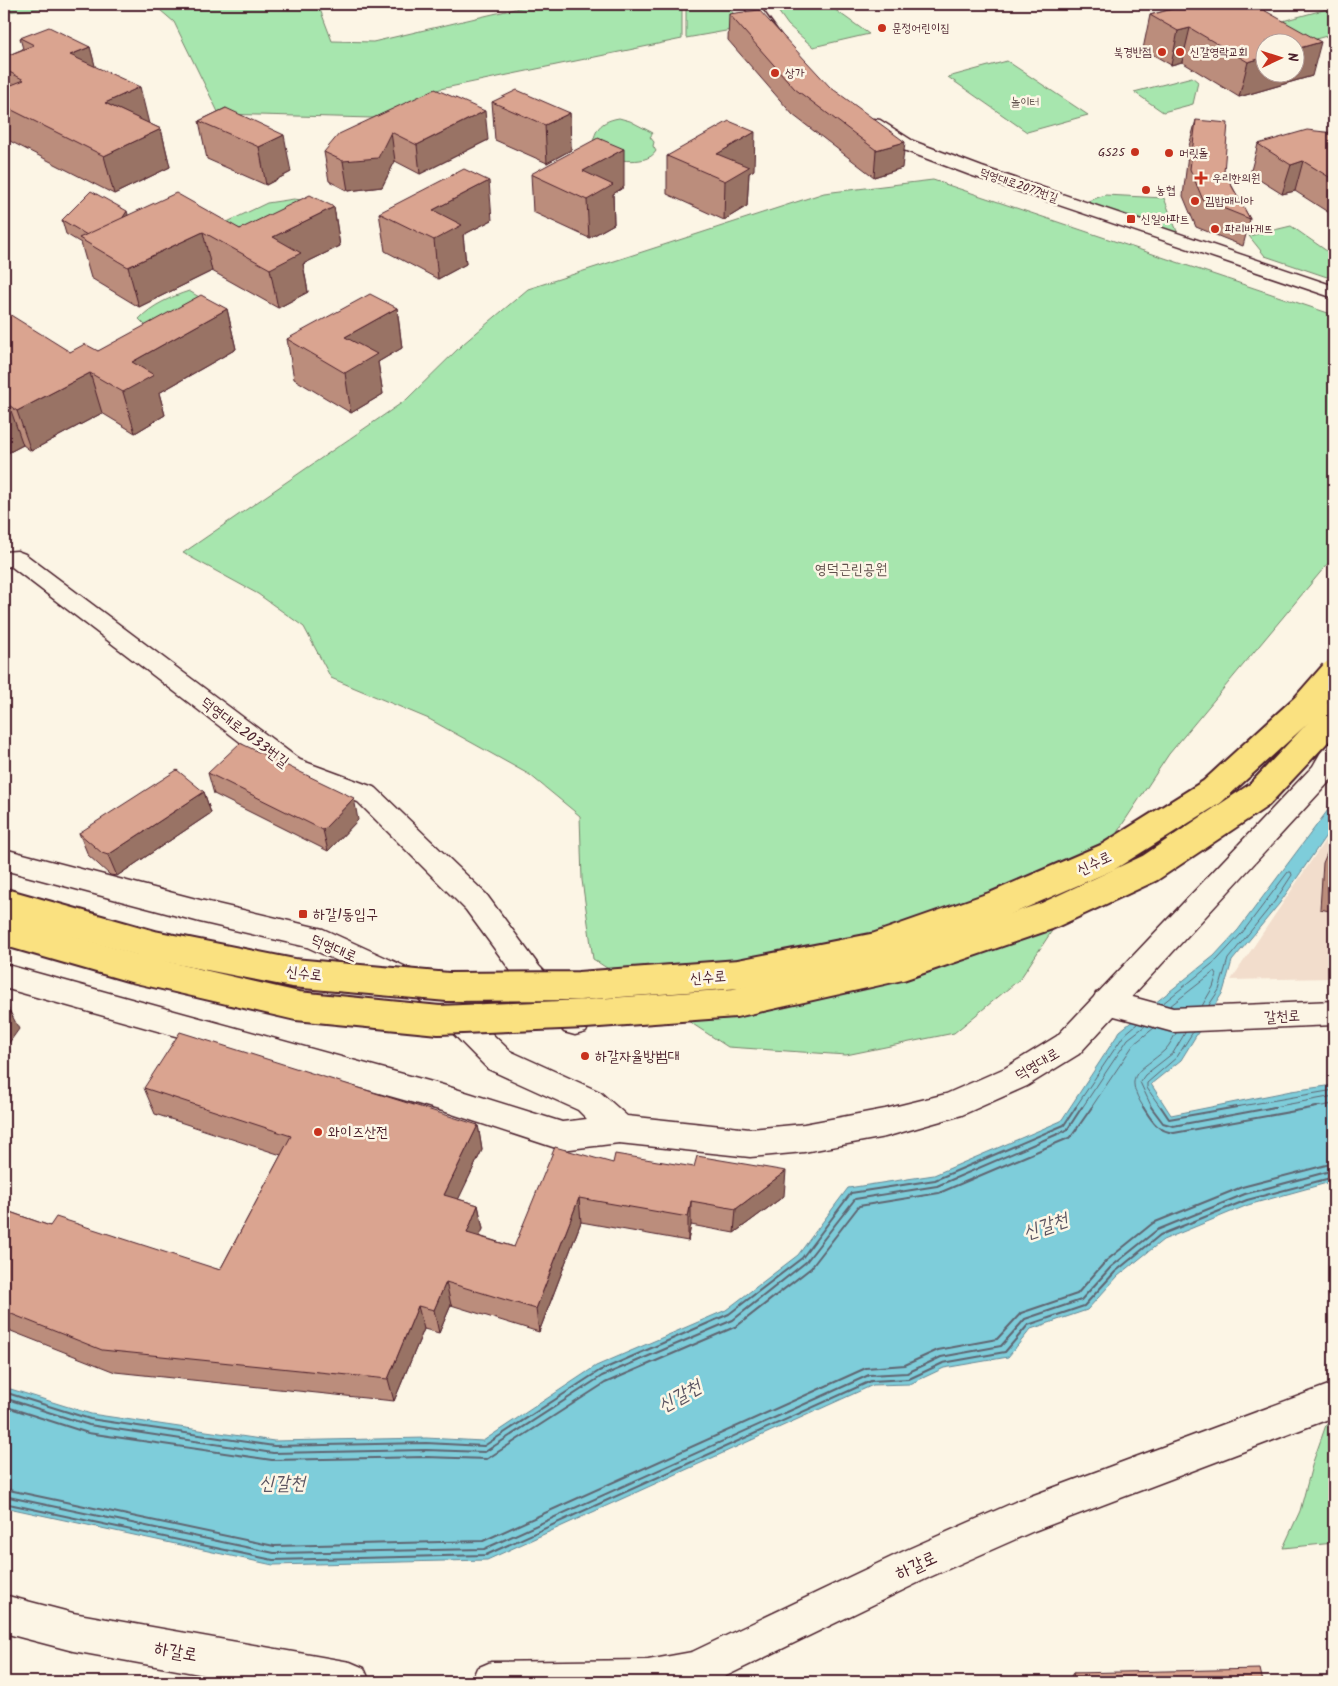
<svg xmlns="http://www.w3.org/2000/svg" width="1338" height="1686" viewBox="0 0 1338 1686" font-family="Kalam,'Poor Story',sans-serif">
<rect width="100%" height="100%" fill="#fcf5e5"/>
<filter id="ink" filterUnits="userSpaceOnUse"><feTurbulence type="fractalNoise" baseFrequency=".02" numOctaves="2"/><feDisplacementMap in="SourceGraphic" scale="10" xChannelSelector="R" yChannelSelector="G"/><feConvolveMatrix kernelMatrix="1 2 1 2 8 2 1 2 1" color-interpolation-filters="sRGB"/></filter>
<g filter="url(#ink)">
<polygon fill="#f2ddcc" points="1334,827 1334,978 1231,980"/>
<g fill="#a7e6ae" stroke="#78826c">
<polygon points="4,4 318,4 332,41 373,42 536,4 682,4 682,39 440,89 373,118 219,114 174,22 160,10 140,5 71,6 4,12"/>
<polygon points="686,4 727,4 743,28 686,38"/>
<polygon points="773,4 827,4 869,34 813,47 788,25"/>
<polygon points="1334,7 1334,34 1301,43 1268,25"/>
<polygon points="1007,61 1088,115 1027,132 948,77"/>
<polygon points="1192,77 1198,82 1193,104 1163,112 1134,92"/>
<path d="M619,118L630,121L653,133L650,137L654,142L653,146L656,151C646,168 608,158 591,155C594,133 596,122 619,118Z"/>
<polygon points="933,180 1334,315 1334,556 1169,754 1020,979 954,1033 846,1055 728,1047 593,959 582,880 580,816 530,775 429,719 331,678 304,627 258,594 183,553 406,400 463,344 528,289 824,193"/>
<polygon points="1105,195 1164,198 1178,234 1085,202"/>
<polygon points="294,199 310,201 260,237 225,223 267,203"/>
<polygon points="1291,226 1334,256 1334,275 1327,277 1265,256 1249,236"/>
<path d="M189,291L228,314L218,321L155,335L139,319C152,305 171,297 189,291Z"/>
<polygon points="1334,1422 1334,1543 1283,1548 1300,1511 1313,1462 1326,1425"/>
</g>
<polygon fill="#7ecdda" stroke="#698794" points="1334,802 1334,824 1279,904 1232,961 1223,992 1181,1060 1151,1084 1171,1115 1291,1091 1334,1085 1334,1181 1248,1205 1163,1240 1118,1276 1087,1310 1031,1329 1008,1357 944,1368 910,1384 873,1385 487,1560 273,1565 4,1507 4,1387 91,1414 274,1441 426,1438 483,1441 596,1366 726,1310 798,1255 848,1188 934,1175 1061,1121 1120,1031 1214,956 1238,930"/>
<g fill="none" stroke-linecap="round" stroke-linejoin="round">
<g stroke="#5f6571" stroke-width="1">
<polyline points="1162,1004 1217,960 1242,933 1288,872 1291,872 1292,875 1275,901 1228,959 1219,990 1209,1005"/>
<polyline points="1170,1006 1215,971 1217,974 1213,987 1202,1006"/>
<polyline points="1075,1108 1124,1035 1137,1024"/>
<polyline points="1082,1108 1128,1039 1145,1026"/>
<polyline points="1091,1108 1134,1044 1154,1028"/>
<path d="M1144,1108C1121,1072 1141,1072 1165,1050C1170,1045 1173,1038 1176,1033"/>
<polyline points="1152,1108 1140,1082 1145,1075 1173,1053 1185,1033"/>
<polyline points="1161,1108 1147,1088 1147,1083 1177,1057 1193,1032"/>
<polyline points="1230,1108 1334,1090"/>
<polyline points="1268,1108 1334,1096"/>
<polyline points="1310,1108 1334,1104"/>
</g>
<g stroke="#5f6571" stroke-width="2">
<path d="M1143,1107C1152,1121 1157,1131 1174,1133L1317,1107"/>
<polyline points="1151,1107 1163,1123 1173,1126 1275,1107"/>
<polyline points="1161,1107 1169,1119 1237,1107"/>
<polyline points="4,1392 90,1419 274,1446 426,1443 484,1446 599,1371 729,1314 802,1258 851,1193 935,1180 1064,1125 1076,1107"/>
<polyline points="4,1398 89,1425 273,1453 426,1450 485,1452 602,1376 733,1320 806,1262 855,1199 937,1186 1067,1130 1082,1107"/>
<polyline points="4,1406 88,1433 272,1460 426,1457 487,1459 605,1383 737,1326 811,1268 859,1206 939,1193 1071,1137 1092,1107"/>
<polyline points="4,1489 274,1546 483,1541 866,1368 905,1365 938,1350 997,1339 1021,1313 1077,1294 1106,1261 1153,1223 1242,1187 1334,1163"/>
<polyline points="4,1496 274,1553 484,1549 869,1375 907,1373 941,1357 1001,1346 1025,1319 1081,1300 1111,1267 1157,1230 1245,1194 1334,1170"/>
<polyline points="4,1503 273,1560 486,1555 871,1381 909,1379 943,1363 1005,1352 1028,1325 1084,1306 1115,1272 1160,1235 1247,1200 1334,1177"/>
</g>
<defs>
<g id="minor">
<polygon points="17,551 25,554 300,760 376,788 486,894 539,966 586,1014 590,1023 586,1032 575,1035 564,1032 519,982 466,910 358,802 282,774 12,567 4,566 4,552"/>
<polygon points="1107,990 1173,1008 1334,1001 1334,1025 1173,1032 1096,1011 1092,1002 1096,993"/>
<polygon points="1334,1383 1334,1417 1034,1531 930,1577 714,1682 471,1682 477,1668 491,1662 648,1660 692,1652 904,1551 1015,1502"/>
<polygon points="4,1595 73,1613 350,1662 364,1668 370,1682 243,1682 73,1651 4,1633"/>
</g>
<g id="tertiary">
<polygon points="742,4 758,4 784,40 782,43 770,43"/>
<polygon points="874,119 880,120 913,141 982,167 1334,286 1334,298 970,175 901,149 868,128 865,124 868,120"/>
<polygon points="1334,743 1334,775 1331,780 1079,1054 1027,1086 962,1115 885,1137 804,1152 750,1157 619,1143 562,1150 443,1111 4,988 4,964 443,1085 562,1122 587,1119 578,1110 488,1069 417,997 307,947 200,922 4,870 4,849 200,900 323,929 437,981 510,1051 600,1092 627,1116 750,1129 804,1124 885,1109 946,1094 1005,1068 1057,1036 1313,766 1325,745"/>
</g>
</defs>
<use href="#minor" stroke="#4a1f2b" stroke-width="3"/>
<use href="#tertiary" stroke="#4a1f2b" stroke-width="3"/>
<use href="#minor" fill="#fcf5e5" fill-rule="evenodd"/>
<use href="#tertiary" fill="#fcf5e5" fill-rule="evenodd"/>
<defs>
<g id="primary-bridge">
<polyline points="4,903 153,945 293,973 448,987 579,986 739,974 877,947 997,905 1108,857 1212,792 1306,706 1334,674"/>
<polyline points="4,931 133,968 297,1006 439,1020 585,1014 735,1003 901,966 1047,916 1150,868 1259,795 1334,715"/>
</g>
</defs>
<use href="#primary-bridge" stroke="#4a1f2b" stroke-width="32" stroke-linecap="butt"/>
<use href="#primary-bridge" stroke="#fae180" stroke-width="28"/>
</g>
<g fill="#bb8d7c" stroke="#4a1f2b">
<polygon points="1190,4 1312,76 1239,97 1182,62 1171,65 1143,49 1150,15"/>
<polygon points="729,14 902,168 874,177 793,115 728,40"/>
<polygon points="20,38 90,47 95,67 148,123 161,129 170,167 114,194 4,138 4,57 23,49"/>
<polygon points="435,89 488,140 420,174 395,161 382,187 348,191 329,181 324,152"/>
<polygon points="492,102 570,113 571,150 547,163 495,140"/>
<polygon points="226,108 291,172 266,185 207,159 199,121"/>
<polygon points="1196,120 1250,219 1243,246 1196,227 1183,196 1189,146"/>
<polygon points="1334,133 1334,216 1295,191 1282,194 1250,174 1258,144"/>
<polygon points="667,156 754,170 749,173 747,206 724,220 667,194"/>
<polygon points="531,174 624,187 613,194 614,224 589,238 533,212"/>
<polygon points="334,207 340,246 303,264 308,292 278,308 212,271 139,307 91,278 81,243 66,234 62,220 129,216 240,229"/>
<polygon points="379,213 492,220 463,235 466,264 438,279 385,251"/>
<polygon points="397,308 402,348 378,362 383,394 351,413 294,379 287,339"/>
<polygon points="227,309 236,349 159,393 165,415 135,433 102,413 31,451 23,445 4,455 4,316 70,352 98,351"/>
<polygon points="208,773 358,820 328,851 214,794"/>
<polygon points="204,792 211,813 117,876 110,875 88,855 79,833"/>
<polygon points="1333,839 1334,840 1334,912 1320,909 1323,863"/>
<polygon points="144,1088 478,1125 482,1150 458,1199 478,1205 483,1229 479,1236 514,1247 613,1163 784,1196 734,1233 691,1225 688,1241 581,1222 539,1332 451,1305 439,1333 424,1329 394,1401 115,1372 11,1331 4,1320 4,1210 50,1226 220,1270 281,1155 155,1114"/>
<polygon points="1073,1673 1263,1682 1067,1682"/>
</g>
<g fill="#997365" stroke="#4a1f2b">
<polygon points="1190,28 1182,62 1171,65 1178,31"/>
<polygon points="1321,42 1312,76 1239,97 1248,62 1266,57 1266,72 1296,72 1296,49"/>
<polygon points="90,47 100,84 70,55"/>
<polygon points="140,87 149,124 105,103"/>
<polygon points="485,111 488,140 420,174 417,145"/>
<polygon points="570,113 571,150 547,163 545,125"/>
<polygon points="161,129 170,167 114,194 104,156"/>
<polygon points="391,132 395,161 382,187 348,191 343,161"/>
<polygon points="755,132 754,170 749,173 747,206 724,220 725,181 717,154"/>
<polygon points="284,135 291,172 266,185 259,147"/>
<polygon points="905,142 902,168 874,177 876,150"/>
<polygon points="624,149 624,187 613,194 614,224 589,238 587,200 583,171"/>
<polygon points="1303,161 1295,191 1282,194 1291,165"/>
<polygon points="489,181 492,220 463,235 466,264 438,279 434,240 433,210"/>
<polygon points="334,207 340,246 303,264 308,292 278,308 270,269 273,237"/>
<polygon points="127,211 131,225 104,245"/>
<polygon points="203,232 212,271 139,307 128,267"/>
<polygon points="397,308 402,348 378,362 383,394 351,413 345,373 345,337"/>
<polygon points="227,309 236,349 159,393 165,415 135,433 123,392 132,362"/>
<polygon points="90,373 102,413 31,451 17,411"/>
<polygon points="9,405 23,445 4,455 4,407"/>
<polygon points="204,792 211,813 117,876 108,855"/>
<polygon points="354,798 358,820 328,851 323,830"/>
<polygon points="5,1002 19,1029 4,1050 4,1004"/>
<polygon points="478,1125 482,1150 449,1219 444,1195"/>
<polygon points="786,1171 784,1196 734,1233 736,1209"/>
<polygon points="579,1198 581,1222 539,1332 536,1309"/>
<polygon points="691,1201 691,1225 688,1241 688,1217"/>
<polygon points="478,1205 483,1229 471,1256 467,1233"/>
<polygon points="446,1282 451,1305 439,1333 434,1310"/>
<polygon points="418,1306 424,1329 394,1401 388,1379"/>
</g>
<g fill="#daa490" stroke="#4a1f2b">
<polygon points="1190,4 1253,4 1321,42 1296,49 1296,42 1266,42 1266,57 1248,62 1190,28 1178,31 1150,15"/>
<polygon points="759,10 830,87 905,142 876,150 795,89 729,14"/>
<polygon points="49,27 90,47 70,55 140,87 105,103 161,129 104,156 4,106 4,88 24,80 4,69 4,57 34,45 20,38"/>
<polygon points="435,89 485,111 417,145 391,132 378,158 343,161 324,152 339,134"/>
<polygon points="517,90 570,113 545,125 492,102"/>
<polygon points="226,108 284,135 259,147 199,121"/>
<polygon points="1196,120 1228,123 1224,172 1250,219 1203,200 1190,169"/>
<polygon points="729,121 755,132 717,154 749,167 725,181 667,156"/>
<polygon points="1307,130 1334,133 1334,180 1303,161 1291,165 1258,144"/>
<polygon points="598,138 624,149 583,171 613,185 587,200 531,174"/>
<polygon points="464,169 489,181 433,210 462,225 434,240 379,213"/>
<polygon points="91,191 127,211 122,219 87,235 62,220"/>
<polygon points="176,193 240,229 310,195 334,207 273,237 301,253 270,269 203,232 128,267 79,238"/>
<polygon points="370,294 397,308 345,337 377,354 345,373 287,339"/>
<polygon points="201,295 227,309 132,362 154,375 123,392 90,373 17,411 9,405 4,407 4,316 9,314 70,352 85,344 98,351"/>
<polygon points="240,743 354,798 323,830 208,773"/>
<polygon points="177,770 204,792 108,855 102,853 79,833"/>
<polygon points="1333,839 1334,840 1334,886 1331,885"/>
<polygon points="180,1032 478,1125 444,1195 478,1205 467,1233 514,1247 555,1147 613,1163 615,1154 694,1167 697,1156 786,1171 736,1209 691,1201 688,1217 579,1198 536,1309 446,1282 434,1310 418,1306 388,1379 102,1350 4,1311 4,1210 50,1226 56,1217 220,1270 291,1136 144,1088"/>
<polygon points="1260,1669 1263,1682 1075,1682 1073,1673"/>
</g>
</g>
<g fill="#c8321e" stroke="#fcf5e5" stroke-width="2">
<circle cx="882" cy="28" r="5"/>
<circle cx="1162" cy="52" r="5"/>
<circle cx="1180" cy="52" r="5"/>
<circle cx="775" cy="73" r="5"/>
<circle cx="1135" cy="152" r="5"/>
<circle cx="1169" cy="153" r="5"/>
<path d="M1198.5 170.5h5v5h5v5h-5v5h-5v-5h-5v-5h5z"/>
<circle cx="1146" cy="190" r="5"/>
<circle cx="1195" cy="201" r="5"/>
<rect x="1126" y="214" width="10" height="10" rx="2.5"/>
<circle cx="1215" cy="229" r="5"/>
<rect x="298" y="909" width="10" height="10" rx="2.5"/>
<circle cx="585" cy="1056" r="5"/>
<circle cx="318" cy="1132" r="5"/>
</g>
<g text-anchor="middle" stroke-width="5" stroke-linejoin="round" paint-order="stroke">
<g font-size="12" fill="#4a1f2b" stroke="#fcf5e5" text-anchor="start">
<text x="892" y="32">문정어린이집</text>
<text x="1152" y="56" text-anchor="end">북경반점</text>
<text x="1190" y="56">신갈영락교회</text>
<text x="785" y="77">상가</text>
<text x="1125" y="156" text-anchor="end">GS25</text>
<text x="1179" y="157">머릿돌</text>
<text x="1212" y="182">우리한의원</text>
<text x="1156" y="194">농협</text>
<text x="1205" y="205">김밥매니아</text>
<text x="1141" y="223">신일아파트</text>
<text x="1225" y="233">파리바게뜨</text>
</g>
<g font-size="12" fill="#61514c" stroke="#fcf5e5">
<text x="1025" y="106">놀이터</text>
</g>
<g font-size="12" fill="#4a1f2b" stroke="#fcf5e5">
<text transform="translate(1019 185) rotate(19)" y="4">덕영대로2077번길</text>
</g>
<g font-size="15" fill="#61514c" stroke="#fcf5e5">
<text x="851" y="574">영덕근린공원</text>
</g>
<g font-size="15" fill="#4a1f2b" stroke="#fcf5e5">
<text transform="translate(245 732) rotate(37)" y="5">덕영대로2033번길</text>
<text transform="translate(1094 863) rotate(-25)" y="5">신수로</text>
<text transform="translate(334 948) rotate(23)" y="5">덕영대로</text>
<text transform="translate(304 973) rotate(7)" y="5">신수로</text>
<text transform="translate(708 977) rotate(-4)" y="5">신수로</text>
<text transform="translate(1282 1016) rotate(-3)" y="5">갈천로</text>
<text transform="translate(1037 1064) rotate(-31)" y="5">덕영대로</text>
</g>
<g font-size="15" fill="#4a1f2b" stroke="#fcf5e5" text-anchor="start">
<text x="313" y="919">하갈1동입구</text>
<text x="595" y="1061">하갈자율방범대</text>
<text x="328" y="1137">와이즈산전</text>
</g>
<g font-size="18" fill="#4a1f2b" stroke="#fcf5e5">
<text transform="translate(916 1565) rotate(-25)" y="6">하갈로</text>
<text transform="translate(176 1651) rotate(10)" y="6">하갈로</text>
</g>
<g font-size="19" font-style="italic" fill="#5a5360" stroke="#fcf5e5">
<text transform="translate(1045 1225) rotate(-19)" y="7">신갈천</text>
<text transform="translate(679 1395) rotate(-29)" y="7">신갈천</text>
<text x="282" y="1489">신갈천</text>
</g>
</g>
<rect width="1338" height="1686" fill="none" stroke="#fcf5e5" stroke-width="20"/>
<rect x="10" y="10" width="1318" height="1666" fill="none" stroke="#4a1f2b" stroke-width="2" filter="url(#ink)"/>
<g transform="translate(1280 58) rotate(86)"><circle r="24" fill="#fcf5e5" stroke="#b59f9b"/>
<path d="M0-4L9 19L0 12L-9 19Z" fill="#c8321e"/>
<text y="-8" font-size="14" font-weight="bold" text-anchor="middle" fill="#4a1f2b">N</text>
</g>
</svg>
